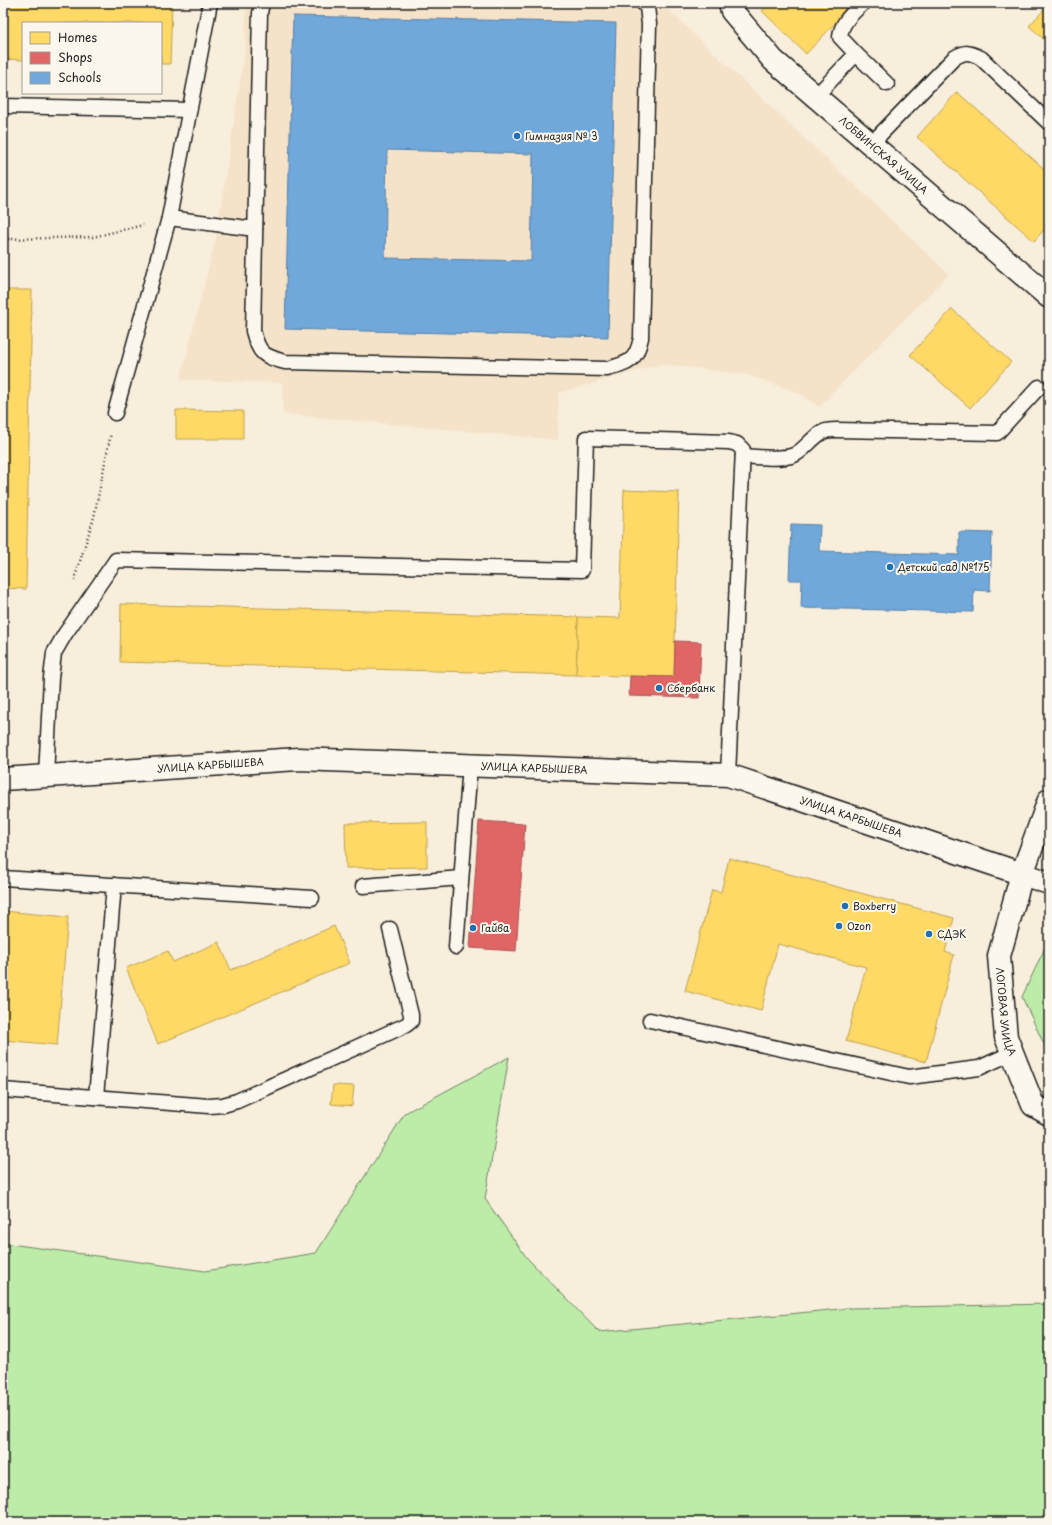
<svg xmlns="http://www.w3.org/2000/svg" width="1052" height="1525" viewBox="0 0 1052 1525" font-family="'Playpen Sans',sans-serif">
<rect width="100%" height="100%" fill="#f8eedc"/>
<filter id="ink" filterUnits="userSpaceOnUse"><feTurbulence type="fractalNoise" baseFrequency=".025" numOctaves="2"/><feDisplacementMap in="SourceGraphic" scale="8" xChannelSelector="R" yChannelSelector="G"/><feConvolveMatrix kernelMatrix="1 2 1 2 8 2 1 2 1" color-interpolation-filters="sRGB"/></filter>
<g filter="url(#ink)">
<polygon fill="#f5e3c9" points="246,3 661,3 949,274 819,407 801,394 748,375 661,364 559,393 558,440 283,414 283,383 180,380 216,238 245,49"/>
<g fill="#bdeba8" stroke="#6c8462">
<polygon points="1049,939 1049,1055 1022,997"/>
<polygon points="509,1057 485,1199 527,1258 599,1332 851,1308 1049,1304 1049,1522 3,1522 3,1243 205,1271 316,1253 405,1113"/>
</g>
<g fill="#ffd966" stroke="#bba050">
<polygon points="3,3 172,3 170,64 161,64 161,23 23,23 23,60 3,59"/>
<polygon points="770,3 854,3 806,54 762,11"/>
<polygon points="1049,4 1049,44 1029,26"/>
<polygon points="957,92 1049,173 1049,224 1034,241 917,137"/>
<polygon points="3,290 32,290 26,589 3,588"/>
<polygon points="952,309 1011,362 970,408 910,355"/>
<polygon points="176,410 243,411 243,439 176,439"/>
<polygon points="624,490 679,492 674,677 576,675 578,617 620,618"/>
<polygon points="121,604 578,617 576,675 120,662"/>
<polygon points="427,822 427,867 346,868 345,823"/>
<polygon points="729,858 954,918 945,952 954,955 926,1062 846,1041 866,967 778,944 761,1011 685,991 712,890 721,892"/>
<polygon points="3,911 68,917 57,1045 3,1040"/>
<polygon points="334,926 350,963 158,1044 126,968 168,951 173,962 219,942 231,970"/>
<polygon points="333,1085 354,1086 352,1106 331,1104"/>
</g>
<g fill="#e06666" stroke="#a55050">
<polygon points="675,641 701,642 699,698 629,696 630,676 674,677"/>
<polygon points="479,821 525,824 516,951 470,948"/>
</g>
<g fill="#6fa8dc" stroke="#567ea2" fill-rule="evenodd">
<path d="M293,16L616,23L608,337L285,329ZM387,150L533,154L531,261L385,258Z"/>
<polygon points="791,524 820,525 819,551 959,555 959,532 992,533 990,591 974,590 973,612 801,608 802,580 789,580"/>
</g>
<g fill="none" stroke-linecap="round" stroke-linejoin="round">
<defs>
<g id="service">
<path d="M262,3L260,13L253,331C259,354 263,356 285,362L607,369C630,363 636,361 641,338L649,24L647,7L643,3"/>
<polyline points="856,54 887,84"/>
<path d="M816,96L856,54L840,37C841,22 853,13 863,3"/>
<polyline points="3,106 189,110"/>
<path d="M871,144L954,58C966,51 969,52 981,58L1049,123"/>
<polyline points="169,218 255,229"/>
<polyline points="115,413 169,218 210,3"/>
<path d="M743,456C757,457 781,460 794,455C805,450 812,437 823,432C827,430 832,430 836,430L997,433L1039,387"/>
<polyline points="46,776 51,678 54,653 65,634 116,560 582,570 586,438 729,442 737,444 743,450 728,775"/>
<polyline points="3,878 312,898"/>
<polyline points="363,886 461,878"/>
<polyline points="456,947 470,765"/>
<polyline points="650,1020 909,1077 979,1068 1012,1053"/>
<polyline points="3,1090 209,1106 223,1105 237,1101 406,1025 411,1021 411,1015 390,929"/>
<polyline points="96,1097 114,885"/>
</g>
<g id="minor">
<path id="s1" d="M730,3L732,11L773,60L1049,297"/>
<path id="s2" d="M1049,800L1022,874L999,956L1006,1037L1033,1105L1049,1114"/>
</g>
<g id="tertiary">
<path id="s3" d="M3,779L298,759L728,775L1049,883"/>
</g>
</defs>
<use href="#service" stroke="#1c1c1c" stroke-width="17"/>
<use href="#minor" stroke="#1c1c1c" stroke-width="25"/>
<use href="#tertiary" stroke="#1c1c1c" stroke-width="25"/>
<g stroke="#1c1c1c" stroke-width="2.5" stroke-dasharray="1 3" stroke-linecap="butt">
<polyline points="3,245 8,239 93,237 143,225"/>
<polyline points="74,580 94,517 111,433"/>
</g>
<use href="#service" stroke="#fbf7ec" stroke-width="14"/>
<use href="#minor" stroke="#fbf7ec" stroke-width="22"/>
<use href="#tertiary" stroke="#fbf7ec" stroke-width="22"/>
</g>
</g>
<g fill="#1f6fb2" stroke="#fbf7ec" stroke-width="1.5">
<circle cx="517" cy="136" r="4"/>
<circle cx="890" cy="567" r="4"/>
<circle cx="659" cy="688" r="4"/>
<circle cx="845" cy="906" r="4"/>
<circle cx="839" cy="926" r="4"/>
<circle cx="473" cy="928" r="4"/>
<circle cx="929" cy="934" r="4"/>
</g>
<g text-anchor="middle" stroke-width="4" stroke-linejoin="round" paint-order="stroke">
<g font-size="10" fill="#1c1c1c" stroke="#fbf7ec" text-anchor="start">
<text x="525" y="140">Гимназия № 3</text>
<text x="898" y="571">Детский сад №175</text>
<text x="667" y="692">Сбербанк</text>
<text x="853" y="910">Boxberry</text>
<text x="847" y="930">Ozon</text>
<text x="481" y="932">Гайва</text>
<text x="937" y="938">СДЭК</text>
</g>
<g font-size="10" fill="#1c1c1c" stroke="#fbf7ec">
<text dy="4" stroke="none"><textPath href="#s1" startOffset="218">ЛОБВИНСКАЯ УЛИЦА</textPath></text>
<text dy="4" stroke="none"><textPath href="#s3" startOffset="208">УЛИЦА КАРБЫШЕВА</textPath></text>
<text dy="4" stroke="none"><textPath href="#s3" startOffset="532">УЛИЦА КАРБЫШЕВА</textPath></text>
<text dy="4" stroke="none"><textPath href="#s3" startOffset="856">УЛИЦА КАРБЫШЕВА</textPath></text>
<text dy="4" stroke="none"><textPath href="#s2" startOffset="220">ЛОГОВАЯ УЛИЦА</textPath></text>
</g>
</g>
<rect width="1052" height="1525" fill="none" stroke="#fbf7ec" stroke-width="16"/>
<rect x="8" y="8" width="1036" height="1509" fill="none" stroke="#1c1c1c" stroke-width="1.5" filter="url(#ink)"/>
<rect x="22" y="22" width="140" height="72" fill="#fbf7ec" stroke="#a29f99"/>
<rect x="30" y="32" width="20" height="12" fill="#ffd966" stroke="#a29f99"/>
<text x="58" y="42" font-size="12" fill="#1c1c1c">Homes</text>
<rect x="30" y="52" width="20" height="12" fill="#e06666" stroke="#a29f99"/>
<text x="58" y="62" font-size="12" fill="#1c1c1c">Shops</text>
<rect x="30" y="72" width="20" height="12" fill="#6fa8dc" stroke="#a29f99"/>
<text x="58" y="82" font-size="12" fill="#1c1c1c">Schools</text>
</svg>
